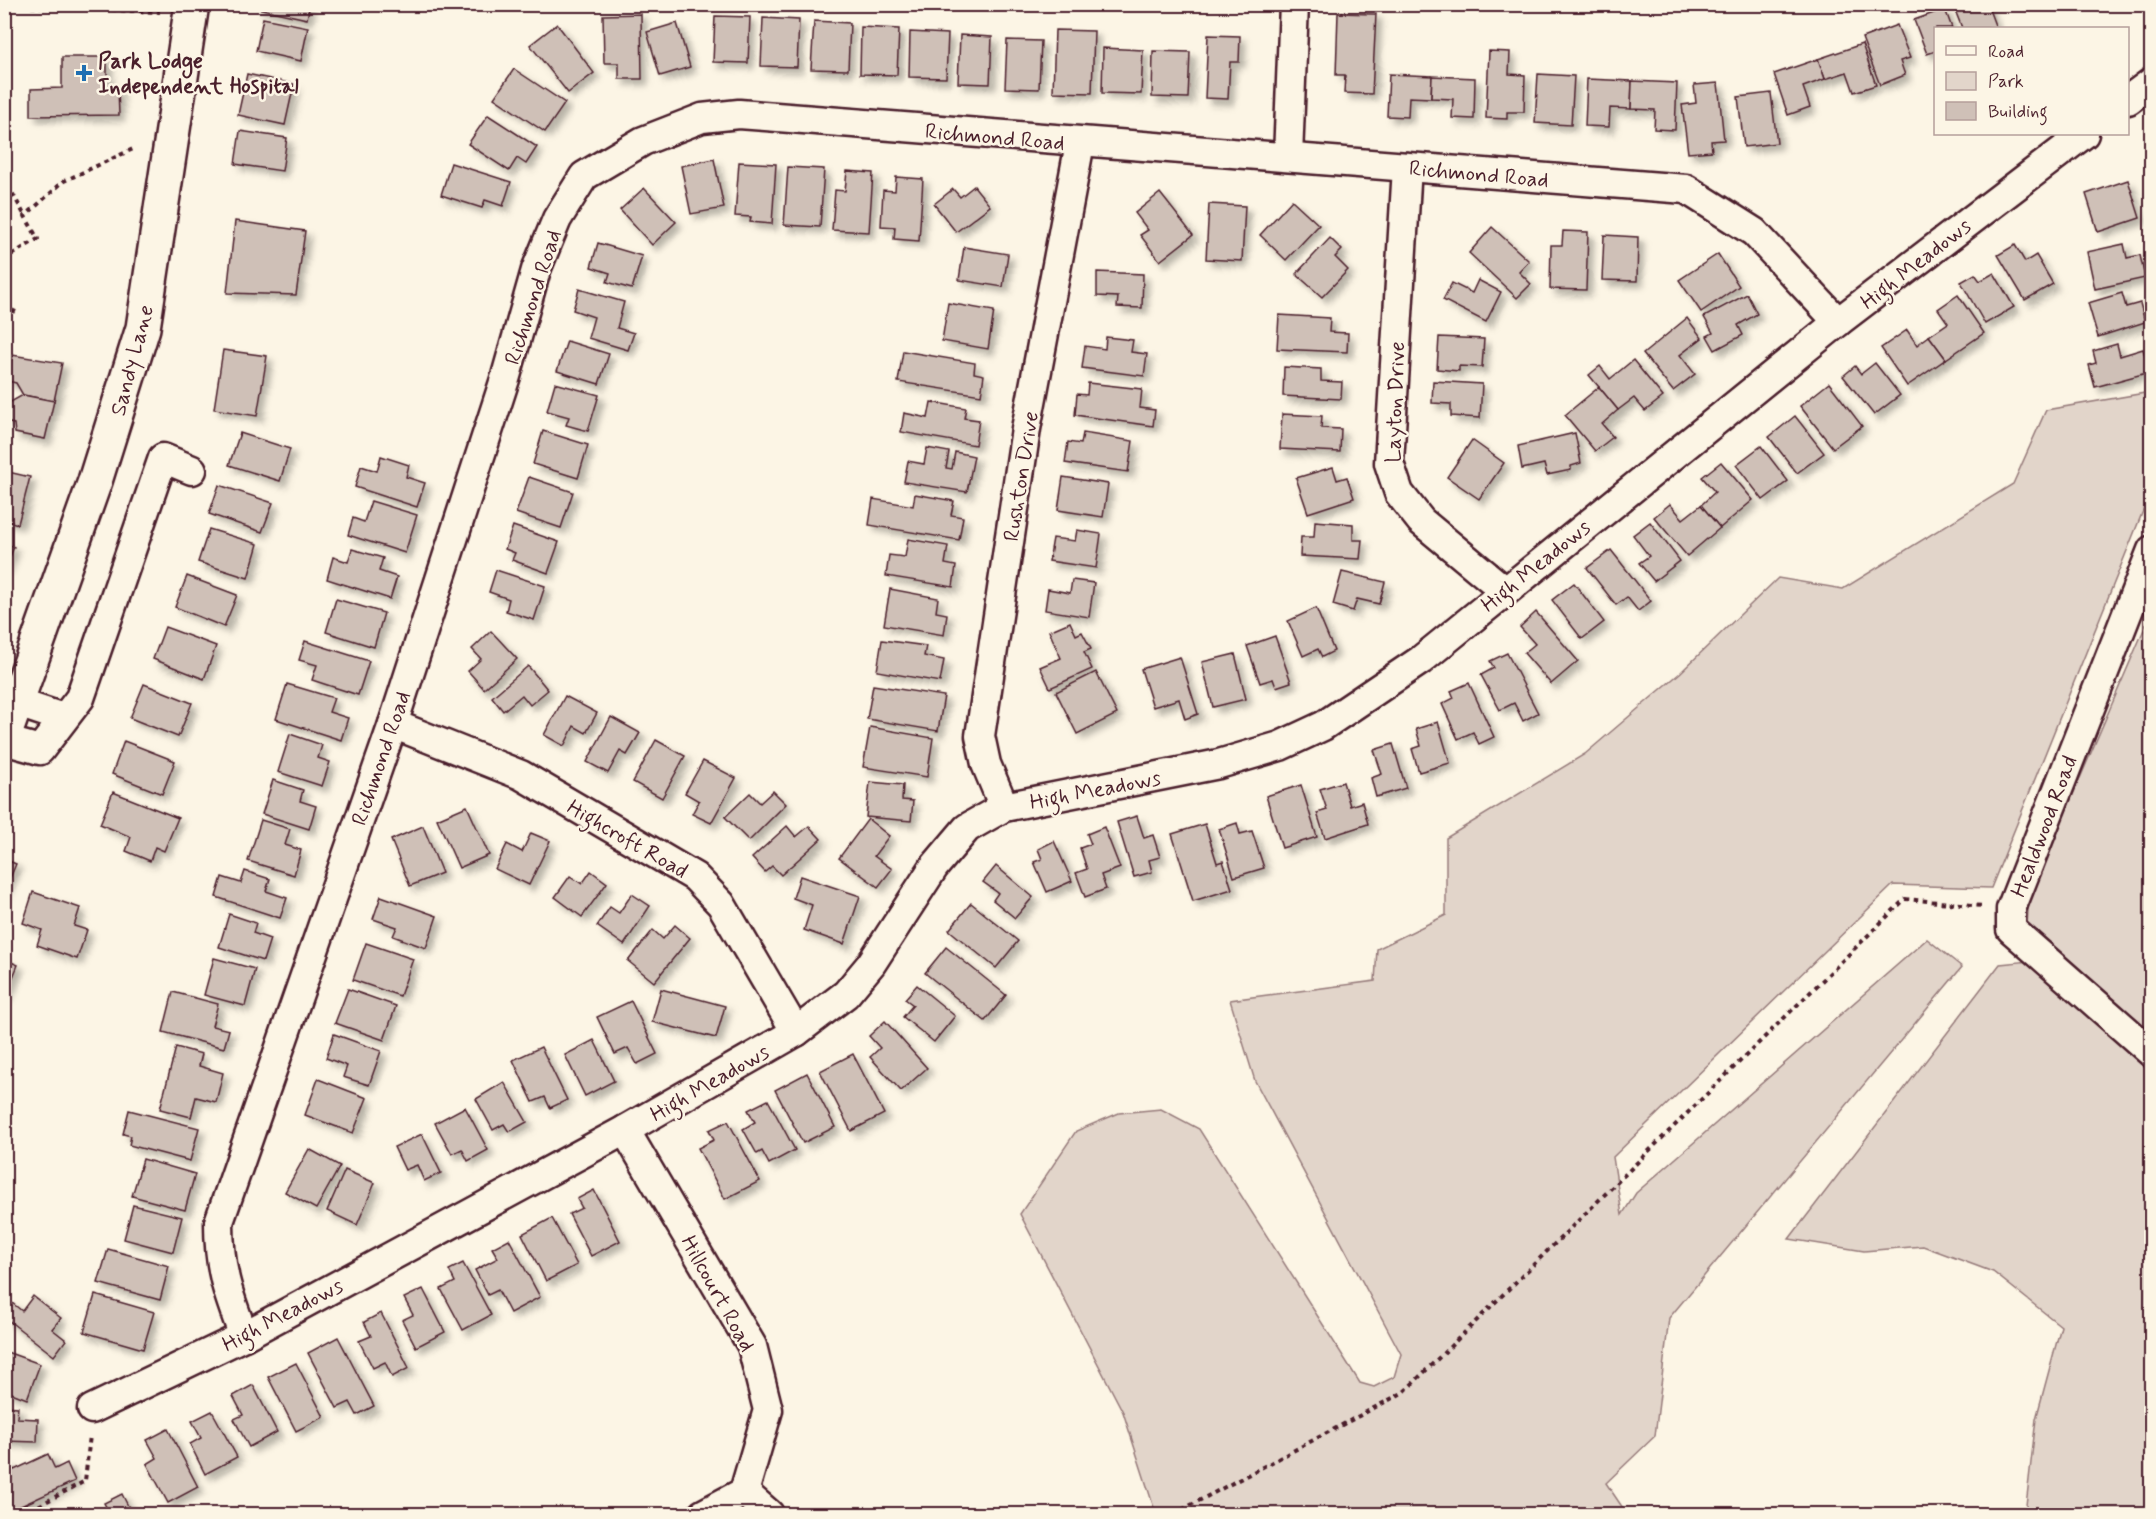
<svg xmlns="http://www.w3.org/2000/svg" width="2156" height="1519" viewBox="0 0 2156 1519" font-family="Mynerve,sans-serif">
<defs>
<filter id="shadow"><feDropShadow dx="5.5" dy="5.5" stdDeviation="3" flood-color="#0004"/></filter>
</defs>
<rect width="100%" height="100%" fill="#fcf5e5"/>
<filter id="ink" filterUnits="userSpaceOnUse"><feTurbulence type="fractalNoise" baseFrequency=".0167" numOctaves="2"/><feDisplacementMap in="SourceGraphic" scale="12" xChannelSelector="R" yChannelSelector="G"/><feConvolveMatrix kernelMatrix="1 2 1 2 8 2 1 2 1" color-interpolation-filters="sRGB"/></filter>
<g filter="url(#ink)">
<g fill="#e2d5ca" stroke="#967a7a" stroke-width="1.5">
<polygon points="2151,392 2149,496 1991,888 1893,885 1613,1157 1622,1215 1636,1193 1927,939 1962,967 1669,1318 1655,1436 1606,1483 1627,1514 1156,1514 1123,1412 1020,1214 1076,1131 1119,1113 1161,1109 1199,1129 1360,1383 1374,1387 1394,1377 1401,1354 1255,1081 1230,1000 1375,981 1377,949 1446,915 1446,838 1585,754 1680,673 1778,578 1843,589 2013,484 2046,410"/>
<polygon points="2151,613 2151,1036 2027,926 2029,897"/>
<polygon points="2030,961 2151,1069 2151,1514 2025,1514 2036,1419 2061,1326 1993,1272 1923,1246 1864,1251 1789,1239 2000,964"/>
</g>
<g fill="#cfc0b7" stroke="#4a1f2b" stroke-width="1.5" filter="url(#shadow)">
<polygon points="258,4 310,4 307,19 257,8"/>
<polygon points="1987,4 1996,28 1962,28 1953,5"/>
<polygon points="1945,9 1952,28 1936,28 1936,51 1927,54 1914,20"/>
<polygon points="1338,13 1376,14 1372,94 1344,93 1345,75 1336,75"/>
<polygon points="641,14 642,79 619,79 619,63 604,63 603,15"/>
<polygon points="715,16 750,17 748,63 713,62"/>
<polygon points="263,18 308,27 301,61 256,51"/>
<polygon points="763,18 799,20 797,67 761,66"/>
<polygon points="814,21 850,23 848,70 811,69"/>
<polygon points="677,23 690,67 660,76 647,32"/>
<polygon points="557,24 594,73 568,93 530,45"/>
<polygon points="1897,25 1910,58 1900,61 1905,75 1880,85 1862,38"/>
<polygon points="861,27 899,29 897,75 860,74"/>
<polygon points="1055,30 1094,31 1092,93 1053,92"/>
<polygon points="910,32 948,34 946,78 909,77"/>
<polygon points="960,35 992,37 990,84 958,83"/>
<polygon points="1208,35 1240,36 1239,62 1230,62 1228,99 1205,98"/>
<polygon points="1007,40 1041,41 1039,89 1005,88"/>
<polygon points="1862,44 1876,85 1854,92 1847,72 1825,79 1818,59"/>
<polygon points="1103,48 1143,50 1141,94 1102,93"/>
<polygon points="1153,51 1190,52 1188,98 1152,97"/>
<polygon points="1489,51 1510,52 1509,74 1525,75 1524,112 1507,112 1507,119 1486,118"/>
<polygon points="62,57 107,57 107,88 118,88 119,115 31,116 31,89 62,88"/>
<polygon points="1818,59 1825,79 1803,87 1810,107 1788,115 1774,74"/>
<polygon points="514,69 565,103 545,132 494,98"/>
<polygon points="247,74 294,84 285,125 238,115"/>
<polygon points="1389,74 1432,76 1431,98 1409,97 1408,117 1387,116"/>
<polygon points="1538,74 1574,76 1571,125 1535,123"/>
<polygon points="1432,76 1475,78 1474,119 1452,118 1453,99 1431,98"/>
<polygon points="1587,79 1632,81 1631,109 1610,108 1609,127 1585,126"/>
<polygon points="1632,81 1677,83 1675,130 1654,129 1655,110 1631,109"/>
<polygon points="1718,83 1724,140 1711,141 1712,151 1688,153 1682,105 1696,103 1694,85"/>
<polygon points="1771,93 1777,143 1744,147 1738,97"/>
<polygon points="488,115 537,147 526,164 517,158 509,171 468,144"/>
<polygon points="240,131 287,138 282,171 235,164"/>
<polygon points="714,159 724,208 691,214 681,166"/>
<polygon points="739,162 776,164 772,224 750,222 751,217 735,216"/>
<polygon points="451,163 511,182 503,206 485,200 482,208 441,195"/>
<polygon points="788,167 824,169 820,227 784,225"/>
<polygon points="847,171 873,173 869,232 832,230 835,190 845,191"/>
<polygon points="896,177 923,179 919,241 894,239 895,227 881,226 883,190 895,191"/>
<polygon points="2128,180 2140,218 2098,232 2086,194"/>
<polygon points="974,186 990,206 956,232 934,204 953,189 960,197"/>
<polygon points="644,188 676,222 652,245 620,210"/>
<polygon points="1160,193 1193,235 1160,261 1140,235 1148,230 1135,213"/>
<polygon points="1292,200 1319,225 1286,260 1260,235"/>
<polygon points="1209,204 1245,206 1242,261 1206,259"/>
<polygon points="235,221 305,231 296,295 227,293"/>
<polygon points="1492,227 1529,261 1519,272 1531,284 1517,298 1469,253"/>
<polygon points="1563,231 1588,232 1586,290 1550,289 1551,245 1562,245"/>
<polygon points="1604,235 1638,237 1637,281 1602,280"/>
<polygon points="1330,238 1342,250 1335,257 1348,270 1322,297 1296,274"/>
<polygon points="598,243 642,256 632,289 607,282 610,273 591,267"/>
<polygon points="2124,244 2127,258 2140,255 2145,278 2095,289 2087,252"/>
<polygon points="2015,245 2025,262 2036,255 2053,284 2025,300 1998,255"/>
<polygon points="964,247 1008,254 1003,287 959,280"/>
<polygon points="1718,254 1739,286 1701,312 1679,280"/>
<polygon points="1097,272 1143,274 1142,308 1117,307 1118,297 1097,296"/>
<polygon points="1994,273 2014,307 1985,324 1961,282 1975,274 1980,281"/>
<polygon points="1478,280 1501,292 1486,322 1443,300 1452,283 1472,293"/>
<polygon points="579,289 624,302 617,328 634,333 628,350 588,338 594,317 573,310"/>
<polygon points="2122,293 2126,307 2140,303 2145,322 2098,337 2088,303"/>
<polygon points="1747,294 1757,314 1738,325 1743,335 1715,350 1707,336 1713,333 1704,317"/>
<polygon points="1958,295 1984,333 1946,359 1929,336 1948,323 1938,309"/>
<polygon points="948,303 994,311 988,349 942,341"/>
<polygon points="1279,315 1330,318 1329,332 1348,333 1347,352 1277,349"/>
<polygon points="1687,318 1702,338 1680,355 1695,374 1673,391 1643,354"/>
<polygon points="1907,330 1917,345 1929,336 1946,359 1907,386 1881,348"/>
<polygon points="1106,337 1133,340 1131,352 1147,354 1144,376 1082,368 1085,346 1105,349"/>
<polygon points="1439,337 1484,339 1482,367 1459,366 1459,371 1437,369"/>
<polygon points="567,341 609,354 599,384 557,371"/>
<polygon points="2117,344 2120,356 2143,349 2150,372 2095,387 2089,365 2096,363 2093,351"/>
<polygon points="223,350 267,356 257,416 214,409"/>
<polygon points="903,351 975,363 974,373 984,375 981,395 898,382"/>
<polygon points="12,355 62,363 54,401 23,395 16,383 7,381"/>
<polygon points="1633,360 1663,397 1645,411 1634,398 1618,410 1589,375 1600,366 1610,379"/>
<polygon points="1875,363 1900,395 1874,415 1843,376 1855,366 1861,374"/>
<polygon points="1284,367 1321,369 1321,381 1342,382 1341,399 1283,396"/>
<polygon points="1433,381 1482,384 1480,418 1451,416 1451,404 1432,403"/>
<polygon points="555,383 599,395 588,431 566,425 569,417 547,411"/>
<polygon points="1088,383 1142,389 1140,408 1155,410 1153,426 1075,415 1077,394 1087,395"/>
<polygon points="1829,383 1862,426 1833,448 1800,406"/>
<polygon points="1599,387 1618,410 1602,424 1613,437 1595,451 1565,415"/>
<polygon points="23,395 54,401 45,439 15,433 14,424 4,422 4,402 9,403"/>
<polygon points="931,402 966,408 964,418 979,420 975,445 901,432 904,413 928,418"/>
<polygon points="1282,414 1322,416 1321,428 1341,429 1340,452 1280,449"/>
<polygon points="1795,416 1824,453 1797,473 1769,437"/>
<polygon points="543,431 588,445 578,478 533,464"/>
<polygon points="240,433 290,449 280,481 229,465"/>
<polygon points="1083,433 1133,441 1128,472 1065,463 1068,442 1081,444"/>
<polygon points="1575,433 1581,463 1571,466 1571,470 1547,475 1544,464 1522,469 1518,446"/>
<polygon points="1472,440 1504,463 1479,499 1447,477"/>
<polygon points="1761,446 1788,481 1763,500 1736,465"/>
<polygon points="927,448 949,452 946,468 952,469 955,452 974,456 967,492 904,482 908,461 924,464"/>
<polygon points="381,456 409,465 406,477 425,483 417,507 355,487 361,466 377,471"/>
<polygon points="1721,462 1753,500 1720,528 1701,505 1715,492 1702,477"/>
<polygon points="1333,467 1337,480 1347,477 1354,498 1308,513 1296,478"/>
<polygon points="4,471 30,477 18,524 4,520"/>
<polygon points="529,477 573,492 561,528 516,513"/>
<polygon points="1063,477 1108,484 1103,517 1058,510"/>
<polygon points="219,485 273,503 262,532 209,514"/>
<polygon points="915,494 954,501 951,515 963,517 959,540 869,525 873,499 913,506"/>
<polygon points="371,501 417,515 405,553 348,535 353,518 364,522"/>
<polygon points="1670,504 1683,519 1701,505 1720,528 1687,556 1654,517"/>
<polygon points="1315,521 1353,524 1353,540 1362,540 1360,559 1300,556 1301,537 1314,537"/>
<polygon points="1650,522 1680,561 1654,581 1639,563 1649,556 1633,535"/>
<polygon points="513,526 559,542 548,573 512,560 515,553 505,549"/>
<polygon points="209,529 258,544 248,578 198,562"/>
<polygon points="1077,530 1101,534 1096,568 1049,561 1053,538 1075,541"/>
<polygon points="908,539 948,546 945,564 956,566 953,587 886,576 889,555 905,557"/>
<polygon points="4,543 14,547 4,571"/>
<polygon points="352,549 383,558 379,571 397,577 390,599 327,579 333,557 348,562"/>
<polygon points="1611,550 1651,601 1638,611 1627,597 1616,605 1587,568"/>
<polygon points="496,570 545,586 534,620 506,611 509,599 489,592"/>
<polygon points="1342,572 1385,582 1379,604 1357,599 1353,611 1333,605"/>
<polygon points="187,576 237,595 224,627 175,607"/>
<polygon points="1072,580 1094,583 1089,617 1045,610 1048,589 1070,593"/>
<polygon points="1574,583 1604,622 1582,639 1552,600"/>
<polygon points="890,589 938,598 936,612 947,614 944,635 884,625"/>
<polygon points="336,599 384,613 374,647 326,632"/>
<polygon points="1316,608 1334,651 1322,657 1318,649 1303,656 1288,621"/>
<polygon points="1536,612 1578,661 1551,684 1524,653 1535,644 1520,627"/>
<polygon points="1070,622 1076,635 1082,632 1091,649 1084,652 1092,669 1050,688 1040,667 1061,658 1049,631"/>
<polygon points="165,627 216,646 204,679 153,659"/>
<polygon points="491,631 517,659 484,689 468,671 481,659 472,649"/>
<polygon points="1275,636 1291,682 1276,687 1273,679 1260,683 1247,646"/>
<polygon points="882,640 926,646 924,656 944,660 940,682 877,671"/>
<polygon points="305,641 369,661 358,695 312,680 317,665 299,660"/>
<polygon points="1507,653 1538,713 1523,721 1514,703 1500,710 1481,675 1494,668 1490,661"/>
<polygon points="1235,654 1246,699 1213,707 1202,662"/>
<polygon points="1180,657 1198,714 1185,719 1179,699 1153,707 1141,669"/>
<polygon points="528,666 548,690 530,705 522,695 503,711 492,697"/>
<polygon points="1096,672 1117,714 1077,734 1056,692"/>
<polygon points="1469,683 1494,737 1479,744 1473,732 1458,739 1442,704 1454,698 1451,691"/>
<polygon points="144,684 192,703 178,737 130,718"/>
<polygon points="287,684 334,698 329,712 348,718 341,740 276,719"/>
<polygon points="873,685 944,696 938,731 867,719"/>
<polygon points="565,696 597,713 586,733 574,726 564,746 544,735"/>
<polygon points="611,717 640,733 627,755 620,751 608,773 587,762"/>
<polygon points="1438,722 1450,763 1419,772 1412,749 1421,746 1416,729"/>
<polygon points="870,727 933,738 927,777 863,767"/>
<polygon points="290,734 322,745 318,758 330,762 322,786 278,772"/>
<polygon points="656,740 685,756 662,798 633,782"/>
<polygon points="124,741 175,761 162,794 112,774"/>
<polygon points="1393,744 1406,788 1376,797 1371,778 1382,774 1374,750"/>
<polygon points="703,761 736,778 711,823 692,814 699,801 685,793"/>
<polygon points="273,780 303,790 300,801 316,806 309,829 262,814"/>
<polygon points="870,782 903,785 902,800 913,801 911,821 866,817"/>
<polygon points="1343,782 1350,806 1362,802 1368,824 1325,838 1317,813 1327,810 1320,789"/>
<polygon points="1301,785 1317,837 1282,848 1266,796"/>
<polygon points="773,791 786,804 749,841 725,817 750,793 760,803"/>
<polygon points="113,792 178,818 164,851 155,847 150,861 126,851 131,837 100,824"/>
<polygon points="467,806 489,855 459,868 437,819"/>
<polygon points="1137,816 1144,838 1153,835 1160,857 1149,860 1152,872 1134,877 1117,822"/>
<polygon points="868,819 889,836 874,856 892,869 878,887 839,858"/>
<polygon points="261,820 290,829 285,845 301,850 294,875 248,861"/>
<polygon points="1237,823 1240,834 1252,831 1264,868 1234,877 1219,829"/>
<polygon points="1205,824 1217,863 1223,861 1232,889 1193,901 1172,834"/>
<polygon points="423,826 442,873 410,886 391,840"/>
<polygon points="787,826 796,837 809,826 821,839 781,875 772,866 765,872 752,858"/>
<polygon points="1104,827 1120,868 1101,875 1106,889 1085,897 1076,873 1087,869 1080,848 1091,844 1087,834"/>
<polygon points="531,833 550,841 529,885 495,869 507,844 522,852"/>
<polygon points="1054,841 1072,881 1047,892 1034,862 1042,859 1038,849"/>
<polygon points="4,859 16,864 4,892"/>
<polygon points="996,866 1033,897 1015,918 993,900 998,893 983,882"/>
<polygon points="245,871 270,879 266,891 287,898 280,918 216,897 222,877 241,883"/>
<polygon points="591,871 607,883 582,917 555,897 570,876 582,884"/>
<polygon points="800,876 860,896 844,944 804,930 812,905 793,898"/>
<polygon points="33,892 80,908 74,926 87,930 77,959 37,945 42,930 23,923"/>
<polygon points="632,894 650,906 624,945 597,926 610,907 619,913"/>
<polygon points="381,896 437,916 426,948 393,936 397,927 373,919"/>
<polygon points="971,903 1018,941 996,968 949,930"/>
<polygon points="229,914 256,923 253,933 270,939 263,961 219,947"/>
<polygon points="675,925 690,938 654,982 628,961 653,930 663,939"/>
<polygon points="366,943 413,959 400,996 353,980"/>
<polygon points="946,947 1006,995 985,1021 925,973"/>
<polygon points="214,958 255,969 245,1006 204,995"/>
<polygon points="4,959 18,965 6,994 4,994"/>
<polygon points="917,985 955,1016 934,1042 903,1017 913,1005 905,999"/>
<polygon points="348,989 396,1006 384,1040 335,1023"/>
<polygon points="661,989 725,1006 716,1038 652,1022"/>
<polygon points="173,992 218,1004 212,1026 229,1030 224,1048 163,1032"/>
<polygon points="631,1001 657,1054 637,1064 628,1048 615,1054 597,1017"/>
<polygon points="885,1021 927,1068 901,1091 870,1057 880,1048 869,1036"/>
<polygon points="334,1034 381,1051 369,1085 343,1077 347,1066 326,1058"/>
<polygon points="594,1040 614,1081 585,1096 565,1055"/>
<polygon points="176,1047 202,1054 199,1066 223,1073 216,1102 196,1097 191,1117 160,1109"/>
<polygon points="541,1047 567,1100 550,1108 545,1097 533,1102 513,1060"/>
<polygon points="853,1054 884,1114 851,1131 820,1071"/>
<polygon points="807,1073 835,1127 803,1143 775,1090"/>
<polygon points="318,1079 367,1098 353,1133 305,1115"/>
<polygon points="504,1082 527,1122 509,1132 504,1124 493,1130 476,1099"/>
<polygon points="768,1100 795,1150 769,1164 762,1151 757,1154 743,1129 755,1122 748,1110"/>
<polygon points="465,1107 488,1150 468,1161 462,1149 452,1154 435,1123"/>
<polygon points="129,1110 199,1128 190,1161 129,1145 131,1136 123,1134"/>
<polygon points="728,1121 760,1181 725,1199 698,1148 714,1140 709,1130"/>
<polygon points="422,1134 441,1173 424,1181 417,1165 405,1170 394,1147"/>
<polygon points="309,1149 340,1166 316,1209 285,1192"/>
<polygon points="143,1159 195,1174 185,1210 132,1196"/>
<polygon points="345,1170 375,1183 357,1225 327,1211"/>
<polygon points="594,1190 620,1241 591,1256 569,1214 582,1208 577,1199"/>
<polygon points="133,1205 182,1217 173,1252 124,1239"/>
<polygon points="552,1218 577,1265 546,1281 522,1234"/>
<polygon points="509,1239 540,1297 510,1313 498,1290 488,1295 475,1270 498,1258 492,1248"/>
<polygon points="108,1249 169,1266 160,1300 98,1283"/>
<polygon points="463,1263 491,1315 463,1330 441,1289 455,1282 449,1270"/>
<polygon points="423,1289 445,1332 416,1347 402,1320 413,1315 404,1298"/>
<polygon points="95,1295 154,1312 143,1349 84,1332"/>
<polygon points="33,1296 61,1318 52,1329 66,1340 54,1356 4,1317 4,1310 11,1302 22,1311"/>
<polygon points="381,1313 409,1368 392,1377 385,1362 373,1368 359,1341 371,1336 364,1322"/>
<polygon points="338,1337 374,1406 357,1415 350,1402 337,1408 308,1353"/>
<polygon points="4,1351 40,1364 27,1399 4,1390"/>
<polygon points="296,1363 324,1417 296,1431 268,1377"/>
<polygon points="253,1385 277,1432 249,1447 234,1419 243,1415 233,1396"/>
<polygon points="4,1406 18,1407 17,1418 38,1419 37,1442 4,1441"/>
<polygon points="212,1411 237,1457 205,1474 190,1444 201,1438 192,1421"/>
<polygon points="168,1429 198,1487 168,1503 147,1464 157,1458 147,1440"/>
<polygon points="48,1454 55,1469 67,1463 75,1481 10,1511 4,1499 4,1465 10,1463 14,1470"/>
<polygon points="122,1494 132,1514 110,1514 104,1503"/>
</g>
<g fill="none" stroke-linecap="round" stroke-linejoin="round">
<defs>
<g id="street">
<polyline points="2128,100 2152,82"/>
<polyline points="1288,157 1294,4"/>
<polyline points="1407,167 1389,463 1399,493 1421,521 1504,590"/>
<polyline points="2152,550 2011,909 2011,929 2152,1053"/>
<polyline points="18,703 63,718"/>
<polyline points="393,724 521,775 695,877 721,904 796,1032"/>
<polyline points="4,740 40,750 80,698 163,458 192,470"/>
<polyline points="1004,807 986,764 980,736 1026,429 1080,143"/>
<polyline points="625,1130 752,1346 768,1410 744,1492 703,1514"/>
<path d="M244,1336C227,1292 219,1269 219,1222L393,724L506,376L536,270L557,219L584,176L643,141L702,118L739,114L1686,189L1754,232L1838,322"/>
<polyline points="92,1409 244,1336 625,1130 796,1032 846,994 871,964 934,867 967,828 1004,807 1219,764 1280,746 1323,726 1421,660 1838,322 2084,134"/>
<polyline points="744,1492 769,1514"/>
</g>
<polyline id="secondary" points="4,737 95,481 143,328 192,4"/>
</defs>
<use href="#street" stroke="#4a1f2b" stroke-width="33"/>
<use href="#secondary" stroke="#4a1f2b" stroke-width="38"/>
<g stroke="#4a1f2b" stroke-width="4" stroke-dasharray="4.5 4.5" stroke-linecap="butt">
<polyline points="4,5 160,12"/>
<polyline points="4,178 25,216"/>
<polyline points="4,259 38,239 25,216 64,181 133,149"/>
<polyline points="4,307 16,312"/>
<polyline points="23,1514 85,1481 90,1435"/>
<polyline points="1174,1514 1404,1392 1905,899 1983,906"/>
</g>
<use href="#street" stroke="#fcf5e5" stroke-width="28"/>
<use href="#secondary" stroke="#fcf5e5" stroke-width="33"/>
</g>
</g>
<path fill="#1f6fb2" stroke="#fcf5e5" stroke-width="2" d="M81 64h6v6h6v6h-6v6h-6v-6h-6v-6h6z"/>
<g text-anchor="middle" stroke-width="5" stroke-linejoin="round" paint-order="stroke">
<g font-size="22" font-weight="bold" fill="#4a1f2b" stroke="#fcf5e5" text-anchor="start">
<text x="98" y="68">Park Lodge<tspan x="98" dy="25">Independent Hospital</tspan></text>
</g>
<g font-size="22" fill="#4a1f2b" stroke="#fcf5e5">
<text transform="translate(995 136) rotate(5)" y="8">Richmond Road</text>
<text transform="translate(1479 173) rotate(5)" y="8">Richmond Road</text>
<text transform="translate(1915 263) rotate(-38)" y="8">High Meadows</text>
<text transform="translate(532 297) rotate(-72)" y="8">Richmond Road</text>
<text transform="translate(131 360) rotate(-75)" y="8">Sandy Lane</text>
<text transform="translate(1394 402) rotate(-88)" y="8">Layton Drive</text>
<text transform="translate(1020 476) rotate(-81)" y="8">Rushton Drive</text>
<text transform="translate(1535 565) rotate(-39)" y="8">High Meadows</text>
<text transform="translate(380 758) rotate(-71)" y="8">Richmond Road</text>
<text transform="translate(1095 789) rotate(-11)" y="8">High Meadows</text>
<text transform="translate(2043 826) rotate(-69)" y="8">Healdwood Road</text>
<text transform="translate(628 838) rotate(30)" y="8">Highcroft Road</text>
<text transform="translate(709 1082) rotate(-30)" y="8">High Meadows</text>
<text transform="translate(719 1293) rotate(61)" y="8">Hillcourt Road</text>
<text transform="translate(282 1314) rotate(-28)" y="8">High Meadows</text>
</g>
</g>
<rect width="2156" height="1519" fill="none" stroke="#fcf5e5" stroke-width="24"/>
<rect x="12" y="12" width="2132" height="1495" fill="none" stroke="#4a1f2b" stroke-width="2" filter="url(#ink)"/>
<rect x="1934" y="27" width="195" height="108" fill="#fcf5e5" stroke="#b59f9b" stroke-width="1.5"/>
<rect x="1946" y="46" width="30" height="9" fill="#fcf5e5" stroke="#b59f9b" stroke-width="1.5"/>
<text x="1988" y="57" font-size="18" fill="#4a1f2b">Road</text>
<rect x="1946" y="72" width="30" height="18" fill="#e2d5ca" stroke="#b59f9b" stroke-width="1.5"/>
<text x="1988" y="87" font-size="18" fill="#4a1f2b">Park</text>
<rect x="1946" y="102" width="30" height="18" fill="#cfc0b7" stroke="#b59f9b" stroke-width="1.5"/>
<text x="1988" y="117" font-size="18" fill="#4a1f2b">Building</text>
</svg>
